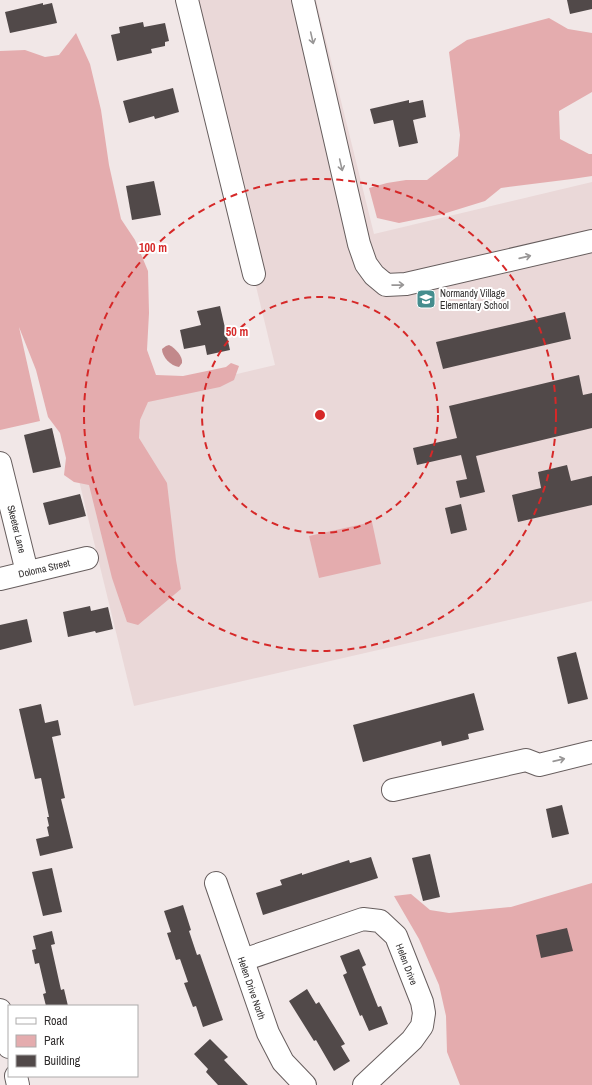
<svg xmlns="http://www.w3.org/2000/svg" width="592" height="1085" viewBox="0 0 592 1085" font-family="'Archivo Narrow',sans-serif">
<rect width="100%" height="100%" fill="#f1e7e7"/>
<polygon fill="#ead8d8" points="187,0 316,0 374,234 592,182 592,601 134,706 63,415 275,365"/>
<g fill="#e4acae">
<polygon points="549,18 568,29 592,33 592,92 559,111 560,139 589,154 592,154 592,176 572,179 501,188 485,201 443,214 399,223 377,218 369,188 387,183 406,180 427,180 458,156 460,135 449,52 467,40"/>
<polygon points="76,33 90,64 101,110 109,165 121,219 135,240 148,271 149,313 147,350 156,375 183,376 226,367 231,363 239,366 234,380 220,387 148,402 140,420 139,438 167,483 176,560 181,589 138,625 127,622 112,578 89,485 74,482 64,475 66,458 60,433 48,417 36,370 19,327 40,421 0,430 0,51 25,50 45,57 59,55"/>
<polygon points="372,522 381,564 319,578 309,536"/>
<polygon points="592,883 592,1085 460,1085 447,1052 446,1016 439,985 419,939 394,896 411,894 430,910 449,913 511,907"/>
</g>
<path fill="#c2898b" d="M169,345C175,348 183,356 182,363L179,367C171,366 162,357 162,349L166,346Z"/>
<g fill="#514949">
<polygon points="567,0 592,0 592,9 570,14"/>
<polygon points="43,3 43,5 52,3 57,23 10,33 5,12"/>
<polygon points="143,22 144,27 165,23 169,41 165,42 165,46 151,49 152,53 117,61 111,35 120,33 119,27"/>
<polygon points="173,88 179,112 155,119 154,116 129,123 123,101"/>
<polygon points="409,100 409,103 423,100 426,117 413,120 418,143 399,147 393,120 374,124 370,109"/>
<polygon points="154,181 161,215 132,220 126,186"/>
<polygon points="220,306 230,350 207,355 205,345 184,349 180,330 201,325 197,311"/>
<polygon points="565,312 571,339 443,369 436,342"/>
<polygon points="579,375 583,395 592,393 592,428 476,456 485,492 460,498 456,481 467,479 461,455 417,465 413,448 457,438 449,406"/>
<polygon points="52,428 61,467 33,473 24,435"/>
<polygon points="567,465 571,481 592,476 592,505 518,522 512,495 541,488 538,472"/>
<polygon points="80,494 86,516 49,525 43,503"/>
<polygon points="461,504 467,530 451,534 445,508"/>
<polygon points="90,606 91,611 108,607 113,629 96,633 95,631 68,637 63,612"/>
<polygon points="27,619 32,642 0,650 0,625"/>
<polygon points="576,652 588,699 568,704 557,657"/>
<polygon points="474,693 484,730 468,734 469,739 442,746 441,741 363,762 353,725"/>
<polygon points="41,704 45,723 58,720 61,735 52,737 65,798 61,799 73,848 40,856 36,839 49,836 47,827 49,826 47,817 49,817 41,778 35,779 19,709"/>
<polygon points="562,805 569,834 552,838 546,809"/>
<polygon points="430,854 440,897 423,901 412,858"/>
<polygon points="371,857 378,878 263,915 256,893 282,885 280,880 302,873 302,875 349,860 350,863"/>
<polygon points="52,868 62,912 43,916 32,872"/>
<polygon points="183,905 191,930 189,931 197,955 200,954 223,1020 203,1027 196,1006 193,1007 184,983 188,982 180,959 176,960 167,933 171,932 164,911"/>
<polygon points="567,928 573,951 541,958 536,935"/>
<polygon points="52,931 55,944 51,945 61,990 64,989 68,1006 46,1006 43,994 46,993 39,963 35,964 32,950 36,949 33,936"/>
<polygon points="359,949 366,965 362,967 378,1007 381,1006 388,1024 369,1031 362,1015 360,1016 343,975 347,973 340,956"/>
<polygon points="307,989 316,1004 319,1002 345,1044 341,1046 350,1061 334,1071 316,1040 314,1041 289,1001"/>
<polygon points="210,1039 228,1057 224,1060 248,1085 218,1085 206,1072 208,1069 194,1054"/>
</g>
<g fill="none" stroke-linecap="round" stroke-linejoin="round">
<defs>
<g id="minor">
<polyline points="187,0 254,274"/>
<polyline points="303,0 359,244 366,264 374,275 386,285 406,284 592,241"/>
<polyline points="0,463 27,572"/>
<polyline points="0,579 87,558"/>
<polyline points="393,790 526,760 539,765 592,752"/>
<polyline points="216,883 268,1033 283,1062 305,1085"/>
<polyline points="243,960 363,919 380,921 396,936 422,1002 424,1013 422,1026 412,1040 364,1085"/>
<polyline points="0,1010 9,1047"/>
<polyline points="16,1076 18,1085"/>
</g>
</defs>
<use href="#minor" stroke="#675e5e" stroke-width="24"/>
<use href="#minor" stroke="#fff" stroke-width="22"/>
</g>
<defs><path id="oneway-shaft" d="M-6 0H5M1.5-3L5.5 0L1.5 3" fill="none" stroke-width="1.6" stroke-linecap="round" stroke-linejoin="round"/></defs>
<g stroke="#989696">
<use href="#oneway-shaft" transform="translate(312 38) rotate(77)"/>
<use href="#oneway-shaft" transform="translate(341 165) rotate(77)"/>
<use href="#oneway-shaft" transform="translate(525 257) rotate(-13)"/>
<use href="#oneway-shaft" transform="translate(398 285) rotate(-1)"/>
<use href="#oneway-shaft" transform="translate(559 760) rotate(-13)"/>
</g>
<g fill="none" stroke="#d62828" stroke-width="2" stroke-dasharray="7 5">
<circle cx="320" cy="415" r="118"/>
<circle cx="320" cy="415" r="236"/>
</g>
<defs>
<symbol id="school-square" viewBox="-11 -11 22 22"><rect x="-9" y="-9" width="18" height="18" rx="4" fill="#458d8e" stroke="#fff"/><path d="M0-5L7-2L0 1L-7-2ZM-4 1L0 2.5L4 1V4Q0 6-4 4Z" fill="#fff"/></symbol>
</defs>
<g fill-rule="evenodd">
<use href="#school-square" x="415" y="288" width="22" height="22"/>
</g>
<g text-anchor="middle" stroke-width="4" stroke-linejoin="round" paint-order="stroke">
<g font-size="10" fill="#312e2e" stroke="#fff" text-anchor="start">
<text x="440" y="297">Normandy Village<tspan x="440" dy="12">Elementary School</tspan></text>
</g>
<g font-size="10" fill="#312e2e" stroke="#fff">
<text transform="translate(17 529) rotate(76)" y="4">Skeeter Lane</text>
<text transform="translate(44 568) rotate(-13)" y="4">Doloma Street</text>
<text transform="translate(407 964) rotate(69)" y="4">Helen Drive</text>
<text transform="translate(252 988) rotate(71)" y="4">Helen Drive North</text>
</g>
</g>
<circle cx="320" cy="415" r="6" fill="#d62828" stroke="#fff" stroke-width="2"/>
<g font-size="12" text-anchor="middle" font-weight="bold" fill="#d62828" stroke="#fff" stroke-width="4" stroke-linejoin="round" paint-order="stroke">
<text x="153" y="252">100 m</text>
<text x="237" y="336">50 m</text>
</g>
<rect x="8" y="1005" width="130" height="72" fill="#ffffff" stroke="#adabab"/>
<rect x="16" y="1018" width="20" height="6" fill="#ffffff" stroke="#adabab"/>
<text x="44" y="1025" font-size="12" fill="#312e2e">Road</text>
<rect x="16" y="1035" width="20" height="12" fill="#e4acae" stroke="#adabab"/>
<text x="44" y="1045" font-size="12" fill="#312e2e">Park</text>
<rect x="16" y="1055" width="20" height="12" fill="#514949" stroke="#adabab"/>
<text x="44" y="1065" font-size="12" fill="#312e2e">Building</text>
</svg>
